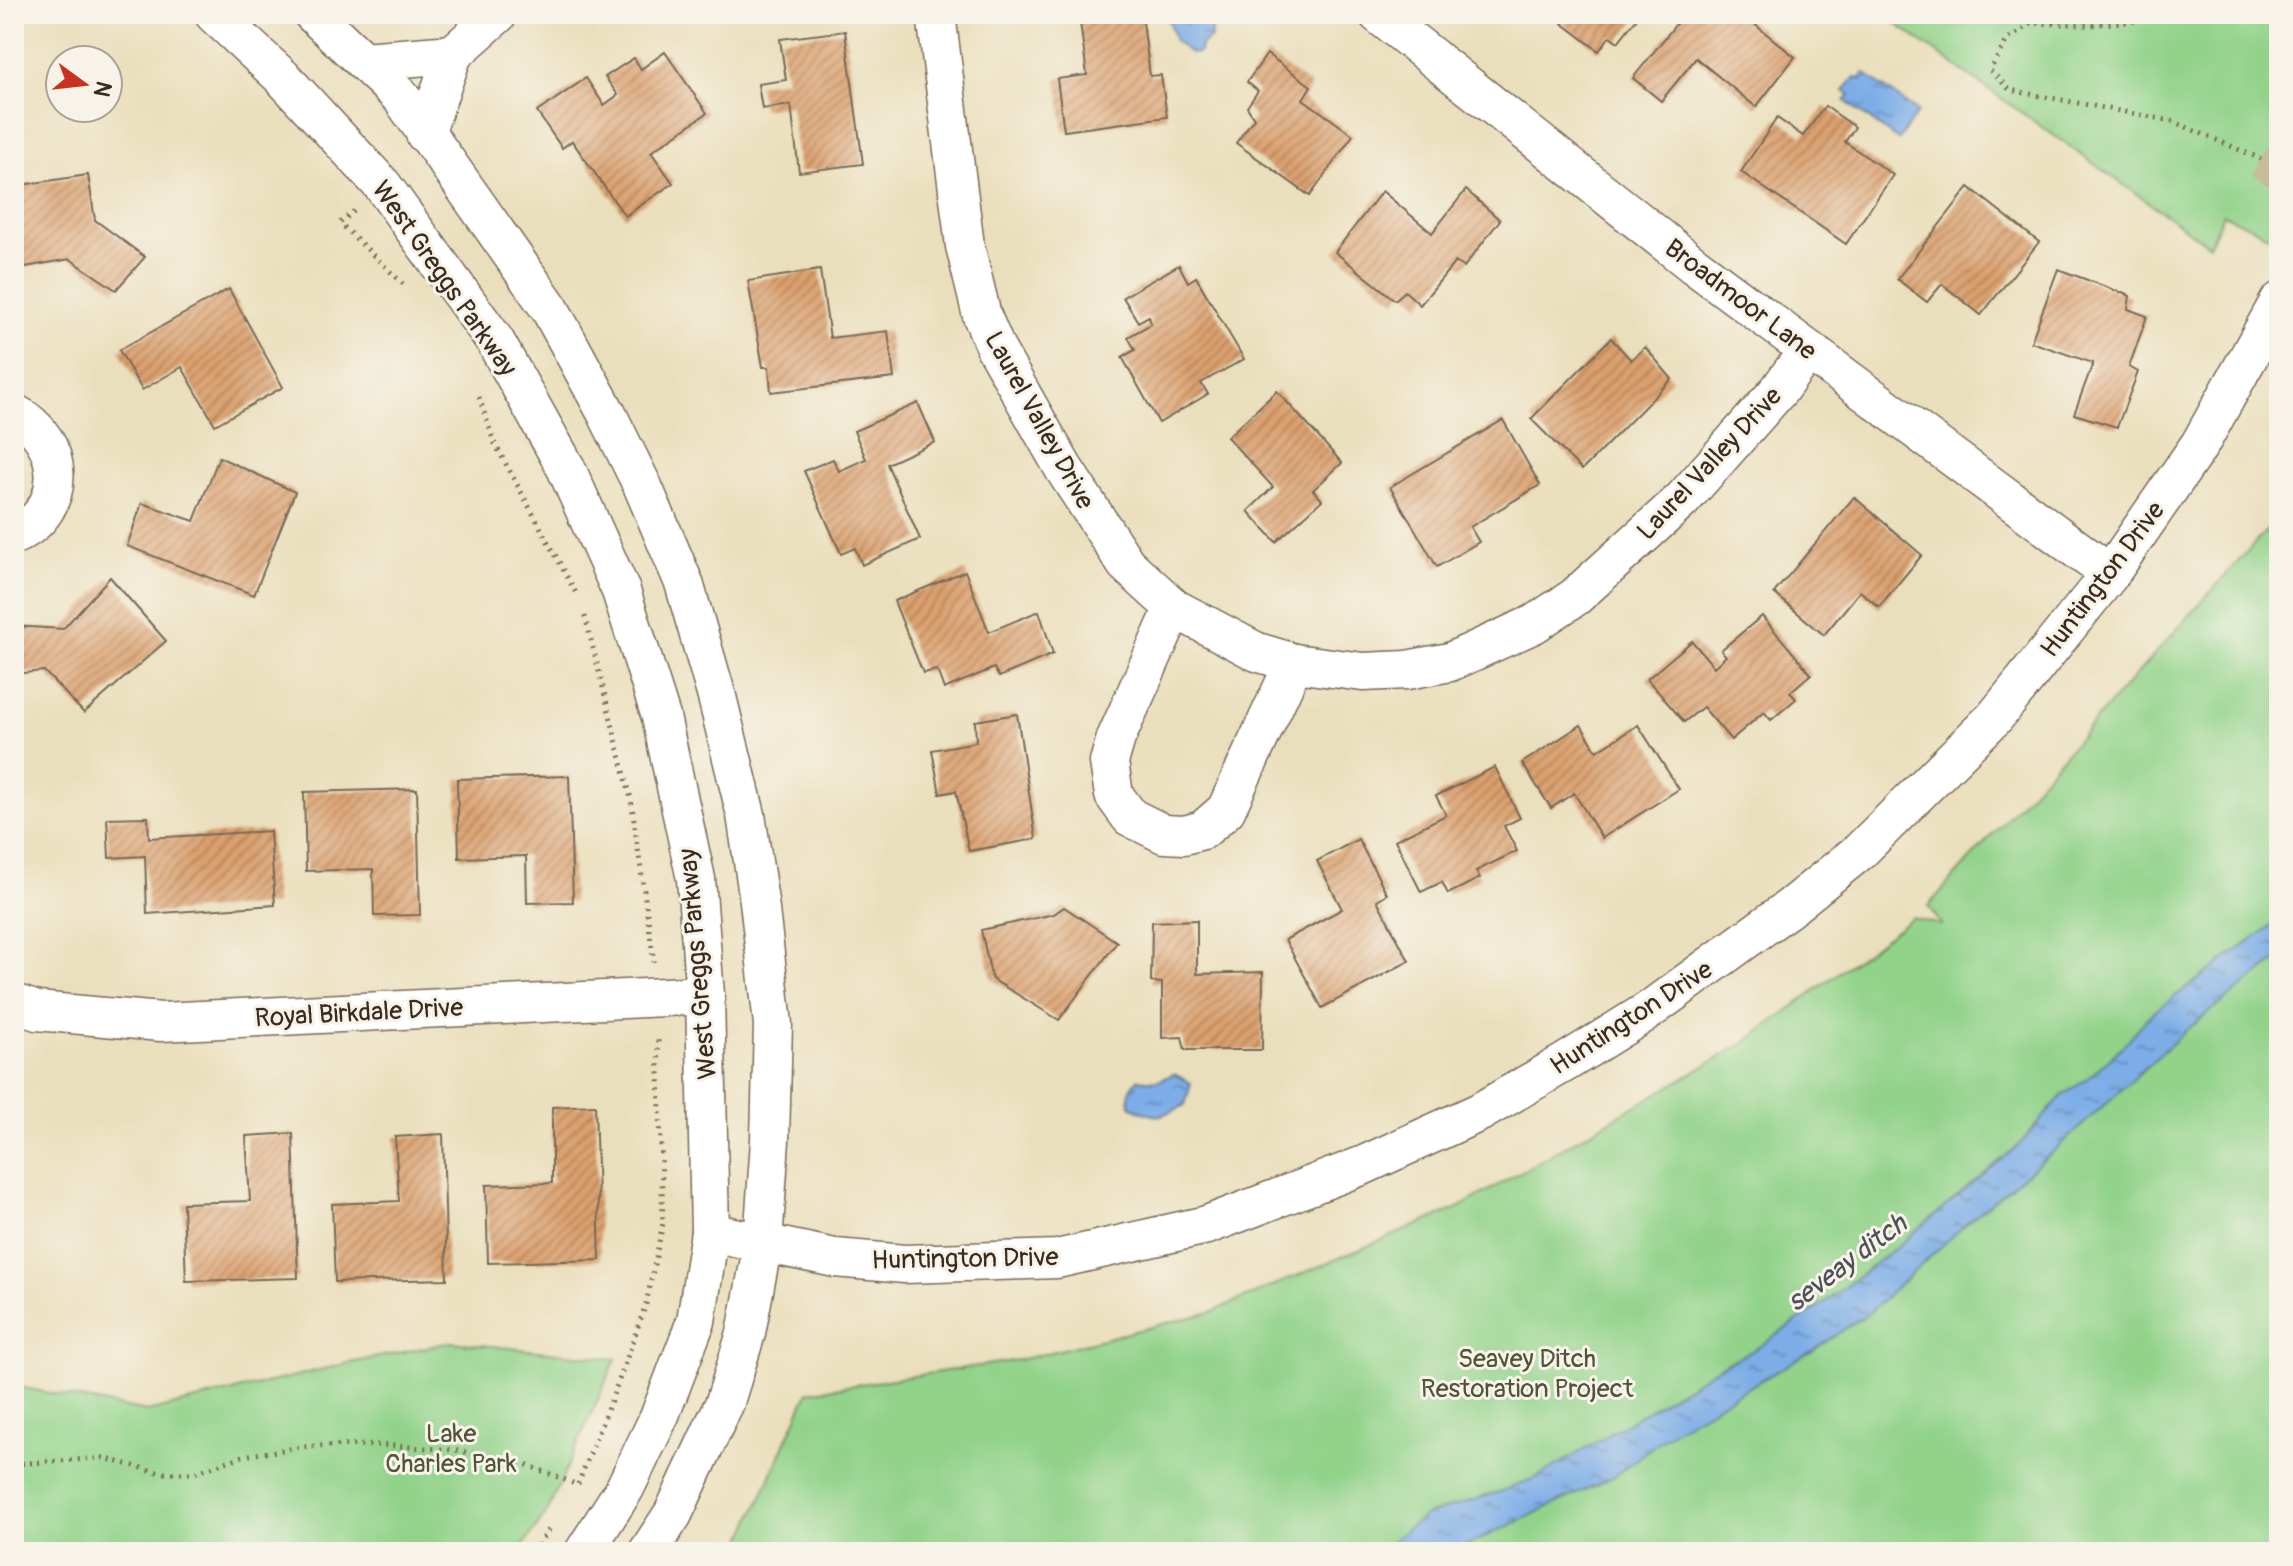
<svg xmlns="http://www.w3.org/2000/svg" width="2293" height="1566" viewBox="0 0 2293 1566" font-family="Pangolin,sans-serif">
<defs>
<pattern id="water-ripples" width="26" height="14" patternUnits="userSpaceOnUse" patternTransform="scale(2)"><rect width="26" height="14" fill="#7cade7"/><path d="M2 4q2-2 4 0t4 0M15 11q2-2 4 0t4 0" fill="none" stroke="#678dbb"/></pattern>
<pattern id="building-hatch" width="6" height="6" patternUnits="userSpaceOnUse" patternTransform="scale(2)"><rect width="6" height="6" fill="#dba06e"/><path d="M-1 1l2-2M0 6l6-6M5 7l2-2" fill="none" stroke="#b3835a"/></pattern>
</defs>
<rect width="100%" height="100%" fill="#f7f3e8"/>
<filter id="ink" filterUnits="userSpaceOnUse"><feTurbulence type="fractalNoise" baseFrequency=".0125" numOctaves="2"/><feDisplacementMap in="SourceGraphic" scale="16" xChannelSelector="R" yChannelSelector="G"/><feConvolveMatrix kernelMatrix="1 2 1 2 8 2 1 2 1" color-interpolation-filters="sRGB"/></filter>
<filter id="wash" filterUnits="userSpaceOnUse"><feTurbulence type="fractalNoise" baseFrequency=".006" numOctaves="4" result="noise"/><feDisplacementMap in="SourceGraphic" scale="32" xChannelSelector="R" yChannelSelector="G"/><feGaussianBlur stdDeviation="1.8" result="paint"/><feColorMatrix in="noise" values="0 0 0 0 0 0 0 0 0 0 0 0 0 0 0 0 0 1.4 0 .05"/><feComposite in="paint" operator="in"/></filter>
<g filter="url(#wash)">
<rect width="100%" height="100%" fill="#eadfbc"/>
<g fill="#92d38a" stroke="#667e54" stroke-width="2">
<polygon points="1882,14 2279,14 2279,240 2223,214 2209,245"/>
<polygon points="2279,516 2279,1552 737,1552 808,1392 1019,1360 1211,1312 1458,1208 1743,1044 1912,918 1942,925 1928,906"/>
<polygon points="451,1342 616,1359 547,1512 519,1552 14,1552 14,1386 147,1412 345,1364"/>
</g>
<g fill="url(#water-ripples)" stroke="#5c6c82" stroke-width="2">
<polygon points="1158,14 1211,14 1211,38 1202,44 1198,53 1191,54 1175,41 1169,21"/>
<polygon points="1864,73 1918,112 1898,140 1845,101 1850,95 1844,91 1854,78 1860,79"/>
<polygon points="2279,920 2279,959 2188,1029 2055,1150 1970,1220 1870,1312 1812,1351 1674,1430 1613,1477 1472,1543 1451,1552 1373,1552 1388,1544 1424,1516 1508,1489 1535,1478 1570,1458 1721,1366 1754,1350 1824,1303 1903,1242 2019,1145 2062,1096 2089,1077 2121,1048 2151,1014"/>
<path d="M1174,1074L1191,1083L1185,1105C1159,1117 1160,1120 1132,1107C1126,1096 1130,1088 1138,1079L1157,1081Z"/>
</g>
<g id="blocks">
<g fill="url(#building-hatch)">
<polygon points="1079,14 1142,14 1150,76 1161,75 1167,117 1064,131 1057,79 1087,75"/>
<polygon points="1569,14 1640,14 1618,42 1610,36 1599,51 1562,23"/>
<polygon points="1684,14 1742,14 1795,57 1756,107 1696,58 1661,101 1633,78"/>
<polygon points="845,31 863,164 799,172 791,105 762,109 758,84 786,80 780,39"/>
<polygon points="665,52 707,113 651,152 673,183 625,216 572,141 562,148 537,112 586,78 604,105 618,95 605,77 634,58 641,69"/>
<polygon points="1267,54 1311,86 1303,99 1353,135 1310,196 1236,143 1254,118 1247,107 1258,91 1247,82"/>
<polygon points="1825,106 1855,127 1845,142 1893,175 1846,244 1741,172 1777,118 1803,136"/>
<polygon points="88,175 95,220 145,257 116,290 70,259 14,269 14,186"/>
<polygon points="1969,187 2039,242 1981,315 1942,284 1927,302 1897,279"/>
<polygon points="1466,190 1500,220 1464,267 1455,262 1420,305 1405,291 1395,300 1335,252 1382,191 1432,233"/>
<polygon points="1179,265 1188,282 1196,277 1244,359 1201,383 1208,394 1159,423 1122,357 1135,350 1128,337 1151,324 1149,316 1138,322 1123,297"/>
<polygon points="2058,269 2130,296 2128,309 2147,316 2129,367 2138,372 2117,427 2074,414 2093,363 2031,342"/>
<polygon points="820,270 830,338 888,331 894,378 771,392 769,367 763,367 748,281"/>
<polygon points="229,289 283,387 215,425 182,367 142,390 119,350"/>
<polygon points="1611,338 1631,360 1645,347 1672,379 1582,470 1531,419"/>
<polygon points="1277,391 1342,463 1313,490 1322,500 1276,542 1248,511 1273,487 1227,437"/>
<polygon points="918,403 935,442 887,464 920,539 862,565 855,548 841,554 804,471 833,459 839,471 866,459 854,431"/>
<polygon points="1503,420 1540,485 1470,527 1479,542 1437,567 1390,487"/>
<polygon points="219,457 295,492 254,595 127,546 142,503 194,521"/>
<polygon points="1854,497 1922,555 1879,607 1860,591 1824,635 1774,593"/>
<polygon points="965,571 989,632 1039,611 1053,654 999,677 994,668 944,689 937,670 923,673 894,601"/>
<polygon points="110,577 166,641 84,713 44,671 14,674 14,626 63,629"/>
<polygon points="1762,616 1811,674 1790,692 1796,699 1771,720 1764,712 1731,740 1703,707 1684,722 1647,679 1692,641 1714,667 1726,656 1721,650"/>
<polygon points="1017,714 1036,839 969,851 956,791 940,794 932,750 976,742 975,721"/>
<polygon points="1581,725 1597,751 1638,725 1679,789 1602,838 1574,793 1551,808 1522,763"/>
<polygon points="1495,767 1520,818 1504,826 1517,851 1476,871 1480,878 1448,894 1442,882 1421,892 1395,840 1446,815 1436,796"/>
<polygon points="569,776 573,902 527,903 526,856 459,858 457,779"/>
<polygon points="417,789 420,915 374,916 373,869 306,871 304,792"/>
<polygon points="148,817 149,838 270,831 275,905 147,914 145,856 109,858 107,818"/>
<polygon points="1358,839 1387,894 1377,900 1409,961 1322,1008 1285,940 1342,909 1317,861"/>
<polygon points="1064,907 1117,942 1059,1020 992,979 981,930 1054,914"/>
<polygon points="1197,920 1197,974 1263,972 1262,1050 1185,1050 1182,1037 1162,1038 1162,983 1151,982 1152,922"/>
<polygon points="595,1105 600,1260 488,1263 486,1185 552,1183 552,1107"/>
<polygon points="293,1133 298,1278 186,1281 183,1203 250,1201 246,1136"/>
<polygon points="443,1134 447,1279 335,1282 332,1204 399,1201 395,1137"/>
</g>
</g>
</g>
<g filter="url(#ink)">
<use href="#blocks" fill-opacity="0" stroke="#786955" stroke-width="2"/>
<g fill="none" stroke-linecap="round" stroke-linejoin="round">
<polyline stroke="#c7bb9c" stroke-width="38" stroke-dasharray="38 19" stroke-linecap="butt" points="2261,159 2279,170"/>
<defs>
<g id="minor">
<polyline points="214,14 282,77 383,186 495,341 566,468 621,591 661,717 696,879 705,995 710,1232 696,1321 660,1415 625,1488 584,1552"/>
<polyline points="313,14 401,97 550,309 607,414 643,487 684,583 717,697 746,815 759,901 773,1024 770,1140 763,1243 746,1333 725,1402 673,1514 648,1552"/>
<polyline points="936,14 965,246 982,316 996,349 1064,469 1126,564 1174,608 1257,652 1294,663 1363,672 1407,670 1450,662 1534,624 1575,597 1682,500 1779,390 1808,350"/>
<polyline points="1378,14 1694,265 2110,574"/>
<polyline points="453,54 498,14"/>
<polyline points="363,61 453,54 425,134"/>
<path d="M14,413C66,439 70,511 14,535"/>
<polyline points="1174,608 1116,738 1109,762 1114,795 1130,817 1164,834 1184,835 1203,830 1226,810 1294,663"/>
<polyline points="14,1003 37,1011 161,1022 705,995"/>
<polyline points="710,1232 835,1258 905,1264 1057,1259 1207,1225 1364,1165 1480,1112 1566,1062 1648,1011 1792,906 1860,851 1995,717 2110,574 2200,444 2279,302"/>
</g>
</defs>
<use href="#minor" stroke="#786955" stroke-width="41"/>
<g stroke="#786955" stroke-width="5" stroke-dasharray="2 6" stroke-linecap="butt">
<polyline points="2148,14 2139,21 2088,25 2032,23 2007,40 1990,70 2010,90 2172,121 2261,159"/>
<polyline points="354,211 340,223 403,284"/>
<polyline points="479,397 494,442 577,595"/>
<polyline points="585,616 631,799 654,962"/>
<polyline points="14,1464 103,1458 162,1473 194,1473 243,1456 309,1446 382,1445 454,1450 522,1463 578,1485"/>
<polyline points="578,1484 621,1375 646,1304 663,1223 658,1036"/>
<polyline points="535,1552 549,1529"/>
</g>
<use href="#minor" stroke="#fff" stroke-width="38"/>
</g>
</g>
<g text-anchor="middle" stroke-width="6" stroke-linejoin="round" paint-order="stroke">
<g font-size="26" fill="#3b2a1e" stroke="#f7f3e8">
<text transform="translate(445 278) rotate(55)" y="9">West Greggs Parkway</text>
<text transform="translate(1741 299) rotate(37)" y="9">Broadmoor Lane</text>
<text transform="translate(1040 420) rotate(61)" y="9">Laurel Valley Drive</text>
<text transform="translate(1709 463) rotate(-47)" y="9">Laurel Valley Drive</text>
<text transform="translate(2102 579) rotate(-53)" y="9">Huntington Drive</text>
<text transform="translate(697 964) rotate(-95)" y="9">West Greggs Parkway</text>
<text transform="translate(359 1012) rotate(-3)" y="9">Royal Birkdale Drive</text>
<text transform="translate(1631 1017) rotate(-33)" y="9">Huntington Drive</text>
<text transform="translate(965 1258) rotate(-1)" y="9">Huntington Drive</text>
</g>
<g font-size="26" fill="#515439" stroke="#f7f3e8">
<text x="1527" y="1367">Seavey Ditch<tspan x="1527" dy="30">Restoration Project</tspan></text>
<text x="451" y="1442">Lake<tspan x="451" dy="30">Charles Park</tspan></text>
</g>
<g font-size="28" font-style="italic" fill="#4e515a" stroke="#f7f3e8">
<text transform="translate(1846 1262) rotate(-37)" y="10">seveay ditch</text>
</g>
</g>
<rect width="2293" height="1566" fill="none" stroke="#f7f3e8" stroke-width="48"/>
<g transform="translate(84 84) rotate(105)"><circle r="38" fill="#f7f3e8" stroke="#aca397" stroke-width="2"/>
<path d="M0-6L14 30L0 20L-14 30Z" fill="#c8321e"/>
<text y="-12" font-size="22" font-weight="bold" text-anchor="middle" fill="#3b2a1e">N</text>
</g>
</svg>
